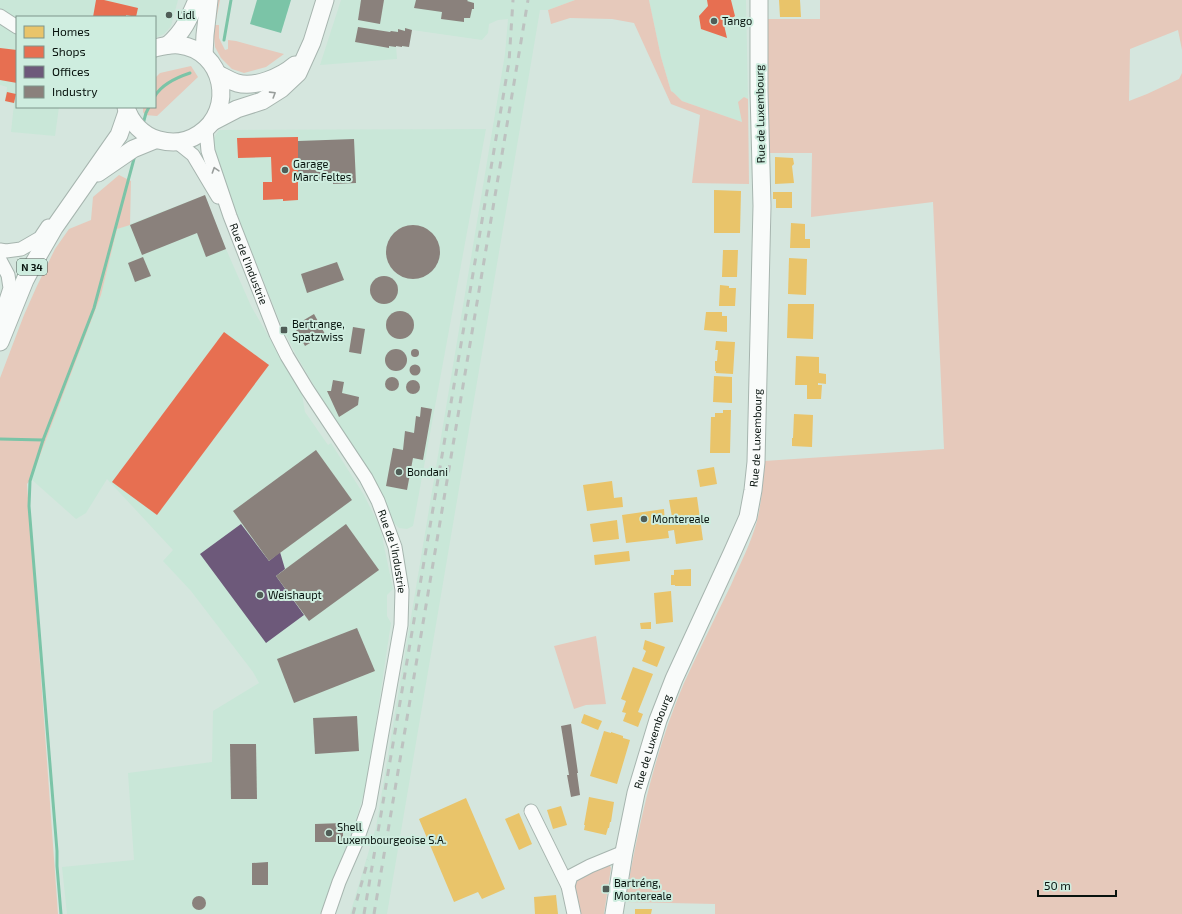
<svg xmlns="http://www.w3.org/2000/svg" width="1182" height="914" viewBox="0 0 1182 914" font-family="'Exo 2',sans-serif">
<rect width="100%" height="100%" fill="#d5e6de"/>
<g fill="#c9e7d8">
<polygon points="0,0 178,0 171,26 164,34 155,38 155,17 17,17 17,107 59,107 55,136 11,132 14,104 5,101 7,87 0,85"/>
<polygon points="341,0 575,0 548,10 540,10 387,914 350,914 376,827 505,54 508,19 498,20 489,24 488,33 482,40 412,30 409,47 396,46 397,59 320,65"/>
<polygon points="649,0 746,0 748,99 744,97 742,122 682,101 674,93 671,91 661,57"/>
<polygon points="486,129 413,526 407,529 399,528 392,521 371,476 316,389 295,353 280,322 228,192 214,146 214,138 219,130"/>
<polygon points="205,195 226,249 251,306 302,394 305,412 328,445 331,443 364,495 380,527 393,589 387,595 387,616 391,623 367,783 356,820 323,914 67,914 62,867 134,860 128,773 212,762 213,711 259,683 253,672 191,591 163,561 173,550 107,479 86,513 76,519 31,479 101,295 117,229"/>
</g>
<g fill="#e6c9bb">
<polygon points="213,0 220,0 215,25 219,25 219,38 225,50 228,49 228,40 236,41 284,54 266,67 244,73 232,69 221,58 215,47 214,37 209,35"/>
<polygon points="575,0 649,0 661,57 671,91 674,93 682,101 742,122 738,102 744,97 748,99 749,184 692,183 700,115 671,104 634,23 612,19 570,18 551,24 548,10"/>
<path d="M820,0H1182V50L1178,30L1130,49L1129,101L1147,94L1179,79L1182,73V914H715V904L625,902C638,828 654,753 684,683C699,650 715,618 731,585C740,564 751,543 757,521C762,501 763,480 764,461L944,449L933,202L811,217L812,153H767L766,19H820Z"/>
<polygon points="191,66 198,77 157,116 145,115 143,112 143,107 155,107 155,78 160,73"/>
<polygon points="119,175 131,181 130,225 117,229 101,295 31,479 27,484 58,914 0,914 0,378 24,315 36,288 55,249 69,229 91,220 93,197"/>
<polygon points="596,636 606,704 586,705 574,709 554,646"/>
<path d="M606,866H610L611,868L604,914H579C577,907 574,899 574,892C573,875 593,871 606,866Z"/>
</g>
<polygon fill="#7bc4a7" points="257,0 291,0 281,33 250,24"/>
<g fill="#e9c46a">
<polygon points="779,0 800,0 801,17 780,17"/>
<polygon points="775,157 793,158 794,164 792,166 794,183 775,184"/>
<polygon points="714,190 741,191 740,233 714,233"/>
<polygon points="773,192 792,192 792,208 776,208 776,199 773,199"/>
<polygon points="791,223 805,224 805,239 810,239 810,248 790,248"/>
<polygon points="723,250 738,250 737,277 722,277"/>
<polygon points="789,258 807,259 806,295 788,294"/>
<polygon points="720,285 729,286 729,288 736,288 735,306 719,306"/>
<polygon points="788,304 814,304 813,339 787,338"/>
<polygon points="706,312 722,312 722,316 727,316 727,332 704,330"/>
<polygon points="716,341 735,342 733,374 716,373 716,371 715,371 715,361 717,361 718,350 715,350"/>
<polygon points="796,356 819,357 819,373 826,374 826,384 818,383 818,385 822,385 821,399 807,399 807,385 795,385"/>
<polygon points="714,376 732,377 732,403 713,402"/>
<polygon points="723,410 731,410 730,453 710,453 711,417 715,417 715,413 723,413"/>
<polygon points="794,414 813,415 812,447 792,446 792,438 793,438"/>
<polygon points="714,467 717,484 700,487 697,470"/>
<polygon points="612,481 614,498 622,497 623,507 587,511 583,485"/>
<polygon points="697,497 703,540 676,544 674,530 668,531 669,538 626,543 622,515 664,509 665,524 673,523 669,500"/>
<polygon points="617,520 619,539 593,542 590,524"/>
<polygon points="629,551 630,561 595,565 594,555"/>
<polygon points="691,569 691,586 675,586 675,585 671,585 671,575 674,575 674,570"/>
<polygon points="671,591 673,622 656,624 654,593"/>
<polygon points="651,622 651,629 641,629 640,623"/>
<polygon points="645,640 665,647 657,667 642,661 646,651 643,649"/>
<polygon points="633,667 653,674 638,712 643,714 638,727 623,721 626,713 622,712 626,701 621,699"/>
<polygon points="584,714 602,721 598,730 581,723"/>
<polygon points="604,731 611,733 611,732 623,736 623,738 630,740 617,784 590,776"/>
<polygon points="589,797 614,802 611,822 610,822 609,828 608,828 606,835 584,830 585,825 584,825"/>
<polygon points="466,798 505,889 482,899 478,892 454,902 419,819"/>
<polygon points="561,806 567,825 553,829 547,810"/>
<polygon points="519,813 532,844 519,850 505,819"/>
<polygon points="556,895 558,914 535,914 534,897"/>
<polygon points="635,909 652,909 651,914 635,914"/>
</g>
<g fill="#e76f51">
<polygon points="96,0 104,0 138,8 136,17 126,15 126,17 93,17"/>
<polygon points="707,0 731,0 735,16 724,25 727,38 701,29 699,16 708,6"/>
<polygon points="0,48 17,50 17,83 0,80"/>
<polygon points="7,92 16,94 14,103 5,101"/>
<polygon points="298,137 298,200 283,201 283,199 263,200 263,182 272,182 271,157 238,158 237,138"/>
<polygon points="224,332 269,365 157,515 112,482"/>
</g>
<polygon fill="#6d597a" points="241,524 269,561 280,552 285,569 276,576 304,615 266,643 200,554"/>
<g fill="#8a817c">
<polygon points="361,0 384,0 380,24 358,20"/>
<polygon points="416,0 468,0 467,1 474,3 474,9 472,9 470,18 464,18 464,22 441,19 442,12 414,8"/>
<polygon points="358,27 390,32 391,31 398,32 398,29 405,31 405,28 412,30 409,47 402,46 402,47 396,46 396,47 389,46 389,48 355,42"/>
<polygon points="354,139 356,183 333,184 333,180 298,181 298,141"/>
<polygon points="205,195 226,249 206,257 197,233 142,255 130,225"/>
<circle cx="413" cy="252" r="27"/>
<polygon points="143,257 151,276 135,282 128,263"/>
<polygon points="337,262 344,280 307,293 301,274"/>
<circle cx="384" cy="290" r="14"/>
<circle cx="400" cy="325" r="14"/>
<polygon points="314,314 325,334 305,346 294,326"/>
<polygon points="353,327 365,329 361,354 349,352"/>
<circle cx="396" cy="360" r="11"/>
<circle cx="415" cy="353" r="4"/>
<circle cx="415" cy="370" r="5.5"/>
<circle cx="392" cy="384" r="7"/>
<polygon points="333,380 344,382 342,393 359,397 358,405 339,417 327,391 331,391"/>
<circle cx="413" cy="387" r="7"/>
<polygon points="421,407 432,409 423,460 413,458 407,490 386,486 393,448 403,450 405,431 414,433 416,416 420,417"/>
<polygon points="316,450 352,500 269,561 233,511"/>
<polygon points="346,524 379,570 309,621 276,576"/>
<polygon points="357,628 375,671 294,703 277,659"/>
<polygon points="357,716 359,751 315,754 313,718"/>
<polygon points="571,724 578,773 577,773 580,795 571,797 567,775 569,775 561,726"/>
<polygon points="230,744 256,744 257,799 231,799"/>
<polygon points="343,823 343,842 315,842 315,824"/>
<polygon points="268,862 268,885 252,885 252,863"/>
<circle cx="199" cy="903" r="7"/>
</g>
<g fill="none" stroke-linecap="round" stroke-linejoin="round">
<g stroke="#7bc4a7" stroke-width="3">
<polyline points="224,40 231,0"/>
<path d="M155,96C162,84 178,77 190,73"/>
<polyline points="143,124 146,113 149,107"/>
<polyline points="0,439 43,440"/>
<polyline points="61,914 57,866 57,851 29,506 30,481 43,440 94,308 135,155"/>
</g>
<defs>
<g id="minor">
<polyline points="0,16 17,27"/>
<path id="s1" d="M206,130L208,151L230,216L276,334L287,356L307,389L366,478L378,501L395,547L402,590L401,625L369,806L356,843L339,882L328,914"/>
<polyline points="178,143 193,155 218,197"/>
<polyline points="0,250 6,251 21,249 40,238 48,226"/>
<polyline points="0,260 8,275 10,288 0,319"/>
<polyline points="531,811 568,886"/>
<polyline points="574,914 568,886 571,876 590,866 624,852"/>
</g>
<g id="major">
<path d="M168,45C183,32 189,19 197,0"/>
<polyline points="204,55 205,35 209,0"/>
<path d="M218,74C224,77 231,81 237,83C255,88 281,77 295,65"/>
<path d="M126,107C130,122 143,136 159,140C173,144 187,142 199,134C236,110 224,50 179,45C170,44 163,46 155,48"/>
<polyline points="214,121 237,109 262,101 281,89 298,73 312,42 325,0"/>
<polyline points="98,173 133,149 155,140"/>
<polyline points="0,342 25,280 35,261 54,228 119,135 127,112"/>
<path id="s2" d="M614,914L624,852L636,793L658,720L674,679L732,553L748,517L753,490L756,462L762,206L759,91V0"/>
</g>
</defs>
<use href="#minor" stroke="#a7b5af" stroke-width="15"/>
<use href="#major" stroke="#a7b5af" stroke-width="19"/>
<use href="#minor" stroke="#f9fbfa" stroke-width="13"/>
<use href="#major" stroke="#f9fbfa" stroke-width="17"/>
<g stroke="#bdc2c0" stroke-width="3" stroke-dasharray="7 7" stroke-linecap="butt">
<polyline points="353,914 368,860"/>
<polyline points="364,914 509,62 513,0"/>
<polyline points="374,914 528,0"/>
</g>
</g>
<defs><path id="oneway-chevron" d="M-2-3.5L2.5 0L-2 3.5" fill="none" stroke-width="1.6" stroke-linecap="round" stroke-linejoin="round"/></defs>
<g stroke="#999e9c">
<use href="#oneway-chevron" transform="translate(273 94) rotate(-32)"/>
<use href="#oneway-chevron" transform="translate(215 170) rotate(-108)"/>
</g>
<g fill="#505d57" stroke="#ceeddf" stroke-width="1.5">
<circle cx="169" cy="15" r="4"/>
<circle cx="714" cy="21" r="4"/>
<circle cx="285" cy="170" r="4"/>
<rect x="280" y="326" width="8" height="8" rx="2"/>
<circle cx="399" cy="472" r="4"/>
<circle cx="644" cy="519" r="4"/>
<circle cx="260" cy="595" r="4"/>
<circle cx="329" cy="833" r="4"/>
<rect x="602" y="885" width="8" height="8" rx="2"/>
</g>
<g text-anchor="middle" stroke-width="4" stroke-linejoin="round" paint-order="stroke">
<rect fill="#ceeddf" stroke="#43544d" stroke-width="1" x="17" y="259" width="30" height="16" rx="3"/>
<g font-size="10" font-weight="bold" fill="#08130e">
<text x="32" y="271">N 34</text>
</g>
<g font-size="11" fill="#08130e" stroke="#ceeddf" text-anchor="start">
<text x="177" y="19">Lidl</text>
<text x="722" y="25">Tango</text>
<text x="293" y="168">Garage<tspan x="293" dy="13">Marc Feltes</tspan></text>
<text x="292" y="328">Bertrange,<tspan x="292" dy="13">Spatzwiss</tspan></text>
<text x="407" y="476">Bondani</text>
<text x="652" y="523">Montereale</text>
<text x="268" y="599">Weishaupt</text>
<text x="337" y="831">Shell<tspan x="337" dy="13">Luxembourgeoise S.A.</tspan></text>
<text x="614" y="887">Bartréng,<tspan x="614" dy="13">Montereale</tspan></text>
</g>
<g font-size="11" fill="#08130e" stroke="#ceeddf">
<text transform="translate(760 114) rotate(-91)" y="4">Rue de Luxembourg</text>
<text dy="4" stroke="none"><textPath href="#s1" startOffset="141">Rue de l'Industrie</textPath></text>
<text dy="4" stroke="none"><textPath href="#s2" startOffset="501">Rue de Luxembourg</textPath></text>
<text dy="4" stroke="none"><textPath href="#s1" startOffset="465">Rue de l'Industrie</textPath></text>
<text dy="4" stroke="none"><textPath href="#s2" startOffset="177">Rue de Luxembourg</textPath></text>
</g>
</g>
<rect x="16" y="16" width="140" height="92" fill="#ceeddf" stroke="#7f968b"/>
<rect x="24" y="26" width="20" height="12" fill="#e9c46a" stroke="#7f968b"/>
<text x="52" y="36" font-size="12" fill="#08130e">Homes</text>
<rect x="24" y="46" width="20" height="12" fill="#e76f51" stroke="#7f968b"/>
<text x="52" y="56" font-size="12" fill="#08130e">Shops</text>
<rect x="24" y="66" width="20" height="12" fill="#6d597a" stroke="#7f968b"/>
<text x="52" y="76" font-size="12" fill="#08130e">Offices</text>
<rect x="24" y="86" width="20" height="12" fill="#8a817c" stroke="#7f968b"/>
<text x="52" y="96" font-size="12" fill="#08130e">Industry</text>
<path d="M1038 890v6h78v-6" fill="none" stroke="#08130e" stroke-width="2"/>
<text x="1044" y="890" font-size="12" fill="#08130e" stroke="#ceeddf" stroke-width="3" paint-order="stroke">50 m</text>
</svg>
